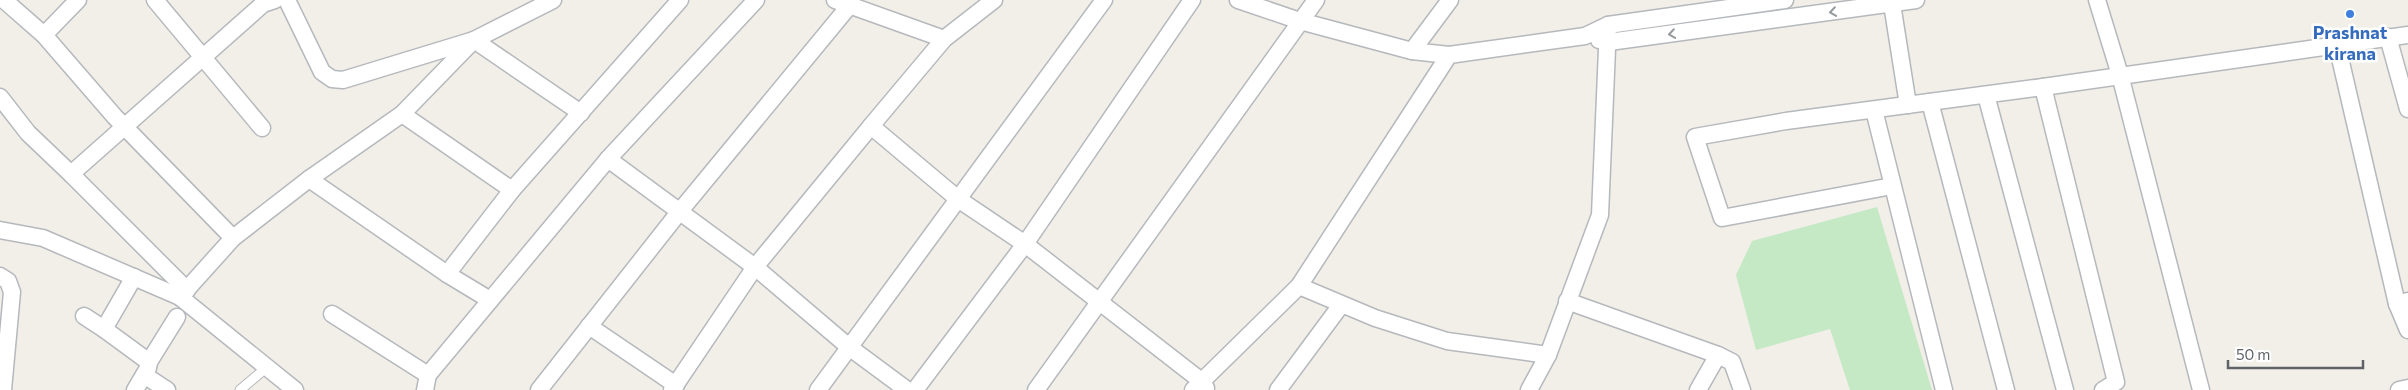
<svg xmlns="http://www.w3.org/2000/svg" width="2408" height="390" viewBox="0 0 2408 390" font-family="Commissioner,sans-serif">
<rect width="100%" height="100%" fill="#f1efe8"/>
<polygon fill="#c5e8c5" points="1877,207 1932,390 1850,390 1830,329 1756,350 1736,275 1752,241"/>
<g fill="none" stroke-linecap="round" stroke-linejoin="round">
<defs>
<polyline id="lane" points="240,390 267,367"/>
<g id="street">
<polyline points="4,0 44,35"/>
<polyline points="78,0 44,35 115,117 233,238 180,297 295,390"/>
<polyline points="155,0 262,128"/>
<polyline points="287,0 322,72 332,79 343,80 474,40 581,113"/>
<polyline points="835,0 944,39"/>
<polyline points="994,0 944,39 871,126 958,199 1025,244 1200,380 1206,388"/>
<polyline points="1238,0 1300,21 1412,51"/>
<polyline points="2097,0 2120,75 2201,390"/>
<polyline points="1892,4 1908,105"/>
<polyline points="2388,37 2408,109"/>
<polyline points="1599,40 1609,42 1916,0"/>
<polyline points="2337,45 2397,304 2408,301"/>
<polyline points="1449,55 1412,51 1450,0"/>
<polyline points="1986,95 2065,390"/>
<polyline points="0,97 28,133 71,174"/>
<polyline points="1930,102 2006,390"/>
<polyline points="1874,110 1944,390"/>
<polyline points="402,114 474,40 553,0"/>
<polyline points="608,159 756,0"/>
<polyline points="309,179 402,114 512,190 447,274"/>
<polyline points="1892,186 1722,218 1695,137 1786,121 2043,87"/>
<polyline points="512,190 680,0"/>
<polyline points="0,230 43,238 180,297"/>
<polyline points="233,238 309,179 447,274 490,300"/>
<polyline points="0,276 8,281 12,292 3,390"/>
<polyline points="134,277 104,329 149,362 148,368 135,390"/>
<polyline points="1299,286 1375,318 1447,341 1548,355 1529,390"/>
<polyline points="187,290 71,174 263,4 275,0"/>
<polyline points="1567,301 1718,355"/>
<polyline points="2397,304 2408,330"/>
<polyline points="332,314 428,375"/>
<polyline points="84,316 104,329"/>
<polyline points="589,326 676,385"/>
<polyline points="1548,355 1600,215 1608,25"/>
<polyline points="149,362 177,317"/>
<polyline points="144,375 167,390"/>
<polyline points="425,390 428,375 608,159 755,267 849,347 907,390"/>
<polyline points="539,390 680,211 850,5"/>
<polyline points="672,390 755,267 871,126"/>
<polyline points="818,390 1104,0"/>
<polyline points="915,390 1025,244 1192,0"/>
<polyline points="1036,390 1316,0"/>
<polyline points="1193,390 1299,286 1449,55 1585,36 1608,25 1785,0"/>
<polyline points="1278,390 1341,305"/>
<polyline points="1698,390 1718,355 1732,362 1742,390"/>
<polyline points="2103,390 2116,382 2043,87 2408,35"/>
<polyline points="2399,390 2408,388"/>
</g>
</defs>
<use href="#lane" stroke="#b5b8bc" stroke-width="11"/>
<use href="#street" stroke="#b5b8bc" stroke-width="19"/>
<use href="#lane" stroke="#fff" stroke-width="9"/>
<use href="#street" stroke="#fff" stroke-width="16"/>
</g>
<defs><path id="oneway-chevron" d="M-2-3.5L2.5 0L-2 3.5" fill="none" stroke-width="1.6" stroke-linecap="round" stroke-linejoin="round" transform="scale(1.25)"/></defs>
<g stroke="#979a9d">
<use href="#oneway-chevron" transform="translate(1833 12) rotate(172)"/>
<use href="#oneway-chevron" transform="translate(1672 34) rotate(172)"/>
</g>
<circle fill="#3f7fe0" stroke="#fff" stroke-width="2" cx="2350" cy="14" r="5"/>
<g text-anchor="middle" stroke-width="5" stroke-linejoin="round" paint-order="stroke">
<g font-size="18" font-weight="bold" fill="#366cbe" stroke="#fff">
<text x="2350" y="39">Prashnat<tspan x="2350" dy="21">kirana</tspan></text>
</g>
</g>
<path d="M2228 360v8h135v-8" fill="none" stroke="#5f6368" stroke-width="2.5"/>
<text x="2236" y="360" font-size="15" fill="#5f6368" stroke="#ffffff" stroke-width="4" paint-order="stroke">50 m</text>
</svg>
